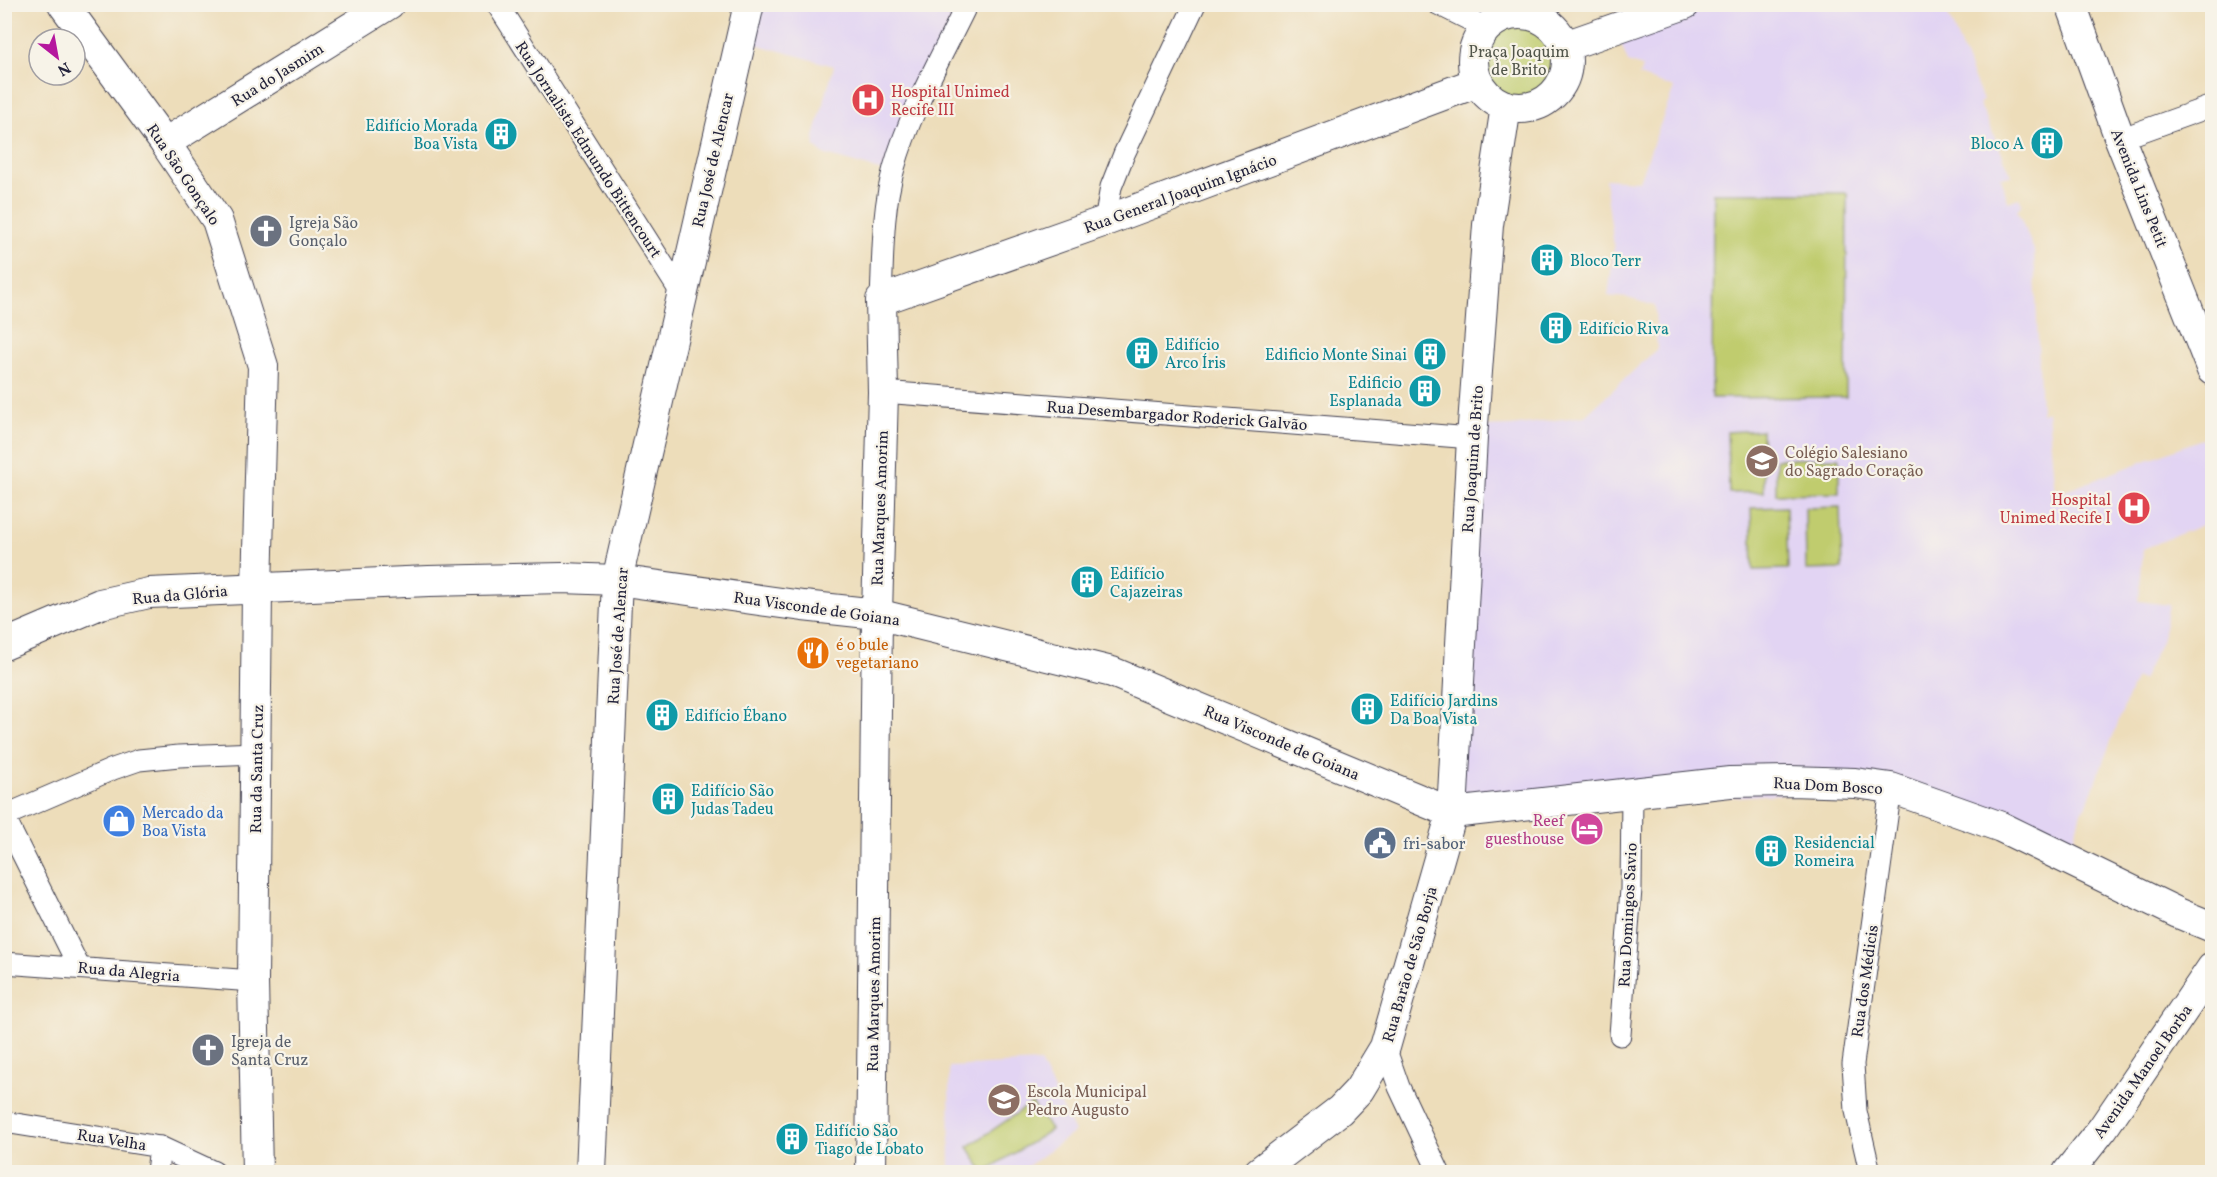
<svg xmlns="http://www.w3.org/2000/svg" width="2217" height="1177" viewBox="0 0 2217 1177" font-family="Vollkorn,serif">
<rect width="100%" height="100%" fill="#f7f3e8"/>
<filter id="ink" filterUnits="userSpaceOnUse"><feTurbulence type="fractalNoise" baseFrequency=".0167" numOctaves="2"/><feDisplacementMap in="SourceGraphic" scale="12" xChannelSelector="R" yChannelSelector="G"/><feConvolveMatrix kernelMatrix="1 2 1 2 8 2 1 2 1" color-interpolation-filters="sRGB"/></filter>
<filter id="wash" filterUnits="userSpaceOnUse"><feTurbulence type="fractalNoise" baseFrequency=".008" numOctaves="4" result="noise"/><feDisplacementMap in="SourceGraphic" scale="24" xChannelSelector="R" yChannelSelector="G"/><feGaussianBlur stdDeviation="1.35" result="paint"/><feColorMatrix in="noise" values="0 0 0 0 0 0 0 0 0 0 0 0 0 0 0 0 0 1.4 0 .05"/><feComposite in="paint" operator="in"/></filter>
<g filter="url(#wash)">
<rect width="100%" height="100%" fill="#edddba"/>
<g fill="#e2d4f3">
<polygon points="952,4 957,7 883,171 823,154 815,147 814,137 834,66 752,43 761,5"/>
<polygon points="1685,5 1944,5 1983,101 1979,103 2012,176 2001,177 2008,202 2019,198 2022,204 2017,210 2034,250 2041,413 2048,411 2055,495 2202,439 2212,467 2212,521 2143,549 2139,601 2169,605 2161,642 2142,680 2136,678 2132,686 2087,804 2081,812 2068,860 1891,788 1452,813 1473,427 1511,426 1585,416 1657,349 1655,306 1628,298 1608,296 1614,247 1605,179 1639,181 1674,88 1639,76 1642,67 1628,62 1615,29"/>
<polygon points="1040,1062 1074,1132 1020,1172 950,1172 949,1067"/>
</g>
<g fill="#c0cc6e" stroke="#717754" stroke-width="1.5">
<circle cx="1519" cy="60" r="37"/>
<polygon points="1713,193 1847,193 1846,397 1712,398"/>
<polygon points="1762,430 1764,492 1729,493 1727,432"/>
<polygon points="1839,458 1839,493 1776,494 1776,459"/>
<polygon points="1786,507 1788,569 1753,570 1751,508"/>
<polygon points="1840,507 1842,569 1806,570 1805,508"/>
<polygon points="1032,1103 1051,1130 984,1172 968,1147"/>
</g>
</g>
<g filter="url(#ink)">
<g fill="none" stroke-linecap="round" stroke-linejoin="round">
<defs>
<g id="street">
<polyline points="497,4 681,293"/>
<polyline points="1438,4 1486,28"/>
<polyline points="2120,139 2212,106"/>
<polyline points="1105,221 1111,187 1124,154 1195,4"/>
<path d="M881,300C883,257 882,210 894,168C910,111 941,58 967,4"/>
<polyline points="883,392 1472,438"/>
<polyline points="4,816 113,769 139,760 179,756 257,753"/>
<polyline points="4,817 79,967"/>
<polyline points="4,963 253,981"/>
<polyline points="1620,1035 1631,889 1632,794"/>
<polyline points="1385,1047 1399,1087 1439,1172"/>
<polyline points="4,1122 160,1147 214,1172"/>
<polyline points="157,1172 160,1147"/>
<polyline points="1870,1172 1856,1111 1853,1064 1891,788"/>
</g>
<g id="secondary">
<polyline points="63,4 165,143 217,220 263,366 257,588 253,981 257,1172"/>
<polyline points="2071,4 2120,139 2212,370"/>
<circle cx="1520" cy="61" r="47"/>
<polyline points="1565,46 1685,4"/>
<polyline points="165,143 389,4"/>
<polyline points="4,645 100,604 149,593 429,581 562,578 617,580 803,606 877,614 1112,672 1452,813 1730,782 1790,781 1855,783 1891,788 2001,827 2178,913 2212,927"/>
<polyline points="591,1172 617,580 749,4"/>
<polyline points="871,1172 877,614 883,392 881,300 1105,221 1478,82"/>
<polyline points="1259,1172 1340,1110 1359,1090 1385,1047 1452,813 1472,438 1488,225 1506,106"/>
<polyline points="2068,1172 2103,1128 2212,968"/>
</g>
</defs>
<use href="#street" stroke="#403e4e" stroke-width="23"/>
<use href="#secondary" stroke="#403e4e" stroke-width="32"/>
<use href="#street" stroke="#fff" stroke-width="21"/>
<use href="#secondary" stroke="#fff" stroke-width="30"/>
</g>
</g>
<defs>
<symbol id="hospital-disc" viewBox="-11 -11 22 22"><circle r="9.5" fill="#e0444e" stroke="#f7f3e8"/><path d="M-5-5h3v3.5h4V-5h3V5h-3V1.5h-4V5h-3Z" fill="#fff"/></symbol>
<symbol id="building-disc" viewBox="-11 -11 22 22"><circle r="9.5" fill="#0f9aa8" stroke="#f7f3e8"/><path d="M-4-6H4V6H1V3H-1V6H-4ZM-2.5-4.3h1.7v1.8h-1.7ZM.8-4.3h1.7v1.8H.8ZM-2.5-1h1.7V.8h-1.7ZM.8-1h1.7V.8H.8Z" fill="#fff"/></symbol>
<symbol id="church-disc" viewBox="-11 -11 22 22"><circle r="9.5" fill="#6b7280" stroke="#f7f3e8"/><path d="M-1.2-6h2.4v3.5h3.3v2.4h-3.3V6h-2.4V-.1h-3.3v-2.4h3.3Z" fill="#fff"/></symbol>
<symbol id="school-disc" viewBox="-11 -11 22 22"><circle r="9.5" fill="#8d6e63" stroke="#f7f3e8"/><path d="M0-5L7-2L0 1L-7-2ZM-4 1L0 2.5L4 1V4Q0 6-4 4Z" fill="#fff"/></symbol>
<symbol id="restaurant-disc" viewBox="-11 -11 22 22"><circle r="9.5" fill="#e8710a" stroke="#f7f3e8"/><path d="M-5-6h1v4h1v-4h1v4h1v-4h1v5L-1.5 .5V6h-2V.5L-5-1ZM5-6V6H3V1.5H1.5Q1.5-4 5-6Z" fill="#fff"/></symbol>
<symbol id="shop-disc" viewBox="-11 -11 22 22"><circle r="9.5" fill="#3f7fe0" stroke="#f7f3e8"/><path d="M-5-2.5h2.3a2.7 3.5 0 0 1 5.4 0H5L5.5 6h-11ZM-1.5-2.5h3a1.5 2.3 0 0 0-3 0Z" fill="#fff"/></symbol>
<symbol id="hotel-disc" viewBox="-11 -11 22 22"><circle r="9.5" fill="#d1479c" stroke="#f7f3e8"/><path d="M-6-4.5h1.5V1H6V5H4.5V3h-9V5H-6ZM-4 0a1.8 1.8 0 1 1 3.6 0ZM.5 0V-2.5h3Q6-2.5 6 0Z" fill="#fff"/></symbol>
<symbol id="civic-disc" viewBox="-11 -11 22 22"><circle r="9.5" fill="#5c6f8a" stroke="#f7f3e8"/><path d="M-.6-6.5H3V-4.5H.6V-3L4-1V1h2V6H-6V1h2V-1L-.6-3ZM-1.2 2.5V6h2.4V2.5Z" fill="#fff"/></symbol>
</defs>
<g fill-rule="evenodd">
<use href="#hospital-disc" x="849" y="81" width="38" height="38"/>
<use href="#building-disc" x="482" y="115" width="38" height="38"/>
<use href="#building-disc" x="2028" y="124" width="38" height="38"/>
<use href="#church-disc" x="247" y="212" width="38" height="38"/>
<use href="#building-disc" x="1528" y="241" width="38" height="38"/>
<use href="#building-disc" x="1537" y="309" width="38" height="38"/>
<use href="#building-disc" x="1123" y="334" width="38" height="38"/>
<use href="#building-disc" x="1411" y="335" width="38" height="38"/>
<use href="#building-disc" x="1406" y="372" width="38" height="38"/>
<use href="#school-disc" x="1743" y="442" width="38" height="38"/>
<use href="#hospital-disc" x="2115" y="489" width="38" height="38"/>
<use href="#building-disc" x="1068" y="563" width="38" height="38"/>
<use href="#restaurant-disc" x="794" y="634" width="38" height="38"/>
<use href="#building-disc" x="1348" y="690" width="38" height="38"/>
<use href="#building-disc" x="643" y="696" width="38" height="38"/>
<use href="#building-disc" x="649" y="780" width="38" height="38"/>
<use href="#shop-disc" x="100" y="802" width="38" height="38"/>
<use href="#hotel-disc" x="1568" y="810" width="38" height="38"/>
<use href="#civic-disc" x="1361" y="824" width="38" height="38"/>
<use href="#building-disc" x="1752" y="832" width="38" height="38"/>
<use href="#church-disc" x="189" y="1031" width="38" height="38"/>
<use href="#school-disc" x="985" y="1081" width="38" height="38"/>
<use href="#building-disc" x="773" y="1120" width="38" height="38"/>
</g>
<g text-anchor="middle" stroke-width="4.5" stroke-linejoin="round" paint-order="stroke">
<g font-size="16" fill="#51554a" stroke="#f7f3e8">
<text x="1519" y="57">Praça Joaquim<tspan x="1519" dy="18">de Brito</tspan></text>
</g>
<g font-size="16" fill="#22223b" stroke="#f7f3e8">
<text transform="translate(277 74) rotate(-32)" y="6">Rua do Jasmim</text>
<text transform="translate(589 149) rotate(57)" y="6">Rua Jornalista Edmundo Bittencourt</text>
<text transform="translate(712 160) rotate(-77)" y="6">Rua José de Alencar</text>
<text transform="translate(184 174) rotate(56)" y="6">Rua São Gonçalo</text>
<text transform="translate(2140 188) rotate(68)" y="6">Avenida Lins Petit</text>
<text transform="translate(1180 193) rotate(-20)" y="6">Rua General Joaquim Ignácio</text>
<text transform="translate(1177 415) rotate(4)" y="6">Rua Desembargador Roderick Galvão</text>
<text transform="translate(1472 459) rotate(-86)" y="6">Rua Joaquim de Brito</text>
<text transform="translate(879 508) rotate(-88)" y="6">Rua Marques Amorim</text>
<text transform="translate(180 594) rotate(-5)" y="6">Rua da Glória</text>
<text transform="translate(817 608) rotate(8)" y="6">Rua Visconde de Goiana</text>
<text transform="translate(617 636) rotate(-86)" y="6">Rua José de Alencar</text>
<text transform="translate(1282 742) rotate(23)" y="6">Rua Visconde de Goiana</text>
<text transform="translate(256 769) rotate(-89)" y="6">Rua da Santa Cruz</text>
<text transform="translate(1828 785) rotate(3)" y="6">Rua Dom Bosco</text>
<text transform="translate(1627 915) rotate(-87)" y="6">Rua Domingos Savio</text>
<text transform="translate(1409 964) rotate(-74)" y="6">Rua Barão de São Borja</text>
<text transform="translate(129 971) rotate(5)" y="6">Rua da Alegria</text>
<text transform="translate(1864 981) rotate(-82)" y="6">Rua dos Médicis</text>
<text transform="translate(873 994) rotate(-89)" y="6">Rua Marques Amorim</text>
<text transform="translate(2142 1071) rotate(-55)" y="6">Avenida Manoel Borba</text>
<text transform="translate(112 1139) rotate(9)" y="6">Rua Velha</text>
</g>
<g font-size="16" fill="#be3a42" stroke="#f7f3e8" text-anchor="start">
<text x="891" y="97">Hospital Unimed<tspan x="891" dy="18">Recife III</tspan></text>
<text x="2111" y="505" text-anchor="end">Hospital<tspan x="2111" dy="18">Unimed Recife I</tspan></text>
</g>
<g font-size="16" fill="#0d838f" stroke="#f7f3e8" text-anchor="start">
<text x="478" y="131" text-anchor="end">Edifício Morada<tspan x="478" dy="18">Boa Vista</tspan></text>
<text x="2024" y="149" text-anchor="end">Bloco A</text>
<text x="1570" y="266">Bloco Terr</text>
<text x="1579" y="334">Edifício Riva</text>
<text x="1165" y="350">Edifício<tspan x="1165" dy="18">Arco Íris</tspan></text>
<text x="1407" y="360" text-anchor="end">Edificio Monte Sinai</text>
<text x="1402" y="388" text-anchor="end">Edificio<tspan x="1402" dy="18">Esplanada</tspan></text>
<text x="1110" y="579">Edifício<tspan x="1110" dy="18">Cajazeiras</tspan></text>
<text x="1390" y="706">Edifício Jardins<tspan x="1390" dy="18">Da Boa Vista</tspan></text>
<text x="685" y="721">Edifício Ébano</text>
<text x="691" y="796">Edifício São<tspan x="691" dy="18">Judas Tadeu</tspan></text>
<text x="1794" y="848">Residencial<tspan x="1794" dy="18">Romeira</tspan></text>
<text x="815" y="1136">Edifício São<tspan x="815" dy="18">Tiago de Lobato</tspan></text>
</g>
<g font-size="16" fill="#5b616d" stroke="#f7f3e8" text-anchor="start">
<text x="289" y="228">Igreja São<tspan x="289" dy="18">Gonçalo</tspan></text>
<text x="231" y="1047">Igreja de<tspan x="231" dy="18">Santa Cruz</tspan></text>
</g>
<g font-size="16" fill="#785e54" stroke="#f7f3e8" text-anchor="start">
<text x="1785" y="458">Colégio Salesiano<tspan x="1785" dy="18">do Sagrado Coração</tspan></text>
<text x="1027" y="1097">Escola Municipal<tspan x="1027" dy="18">Pedro Augusto</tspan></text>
</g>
<g font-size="16" fill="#c56008" stroke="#f7f3e8" text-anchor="start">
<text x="836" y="650">é o bule<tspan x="836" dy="18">vegetariano</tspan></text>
</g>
<g font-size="16" fill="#366cbe" stroke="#f7f3e8" text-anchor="start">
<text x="142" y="818">Mercado da<tspan x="142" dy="18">Boa Vista</tspan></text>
</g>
<g font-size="16" fill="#b23c85" stroke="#f7f3e8" text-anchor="end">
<text x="1564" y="826">Reef<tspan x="1564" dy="18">guesthouse</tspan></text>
</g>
<g font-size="16" fill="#4e5e75" stroke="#f7f3e8" text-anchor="start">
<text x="1403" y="849">fri-sabor</text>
</g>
</g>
<rect width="2217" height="1177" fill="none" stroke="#f7f3e8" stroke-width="24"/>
<g transform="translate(57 57) rotate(149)"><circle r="28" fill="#f7f3e8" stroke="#a29fa3" stroke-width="1.5"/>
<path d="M0-4.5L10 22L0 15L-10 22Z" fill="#b5179e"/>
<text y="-9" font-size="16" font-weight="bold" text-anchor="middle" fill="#22223b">N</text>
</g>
</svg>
